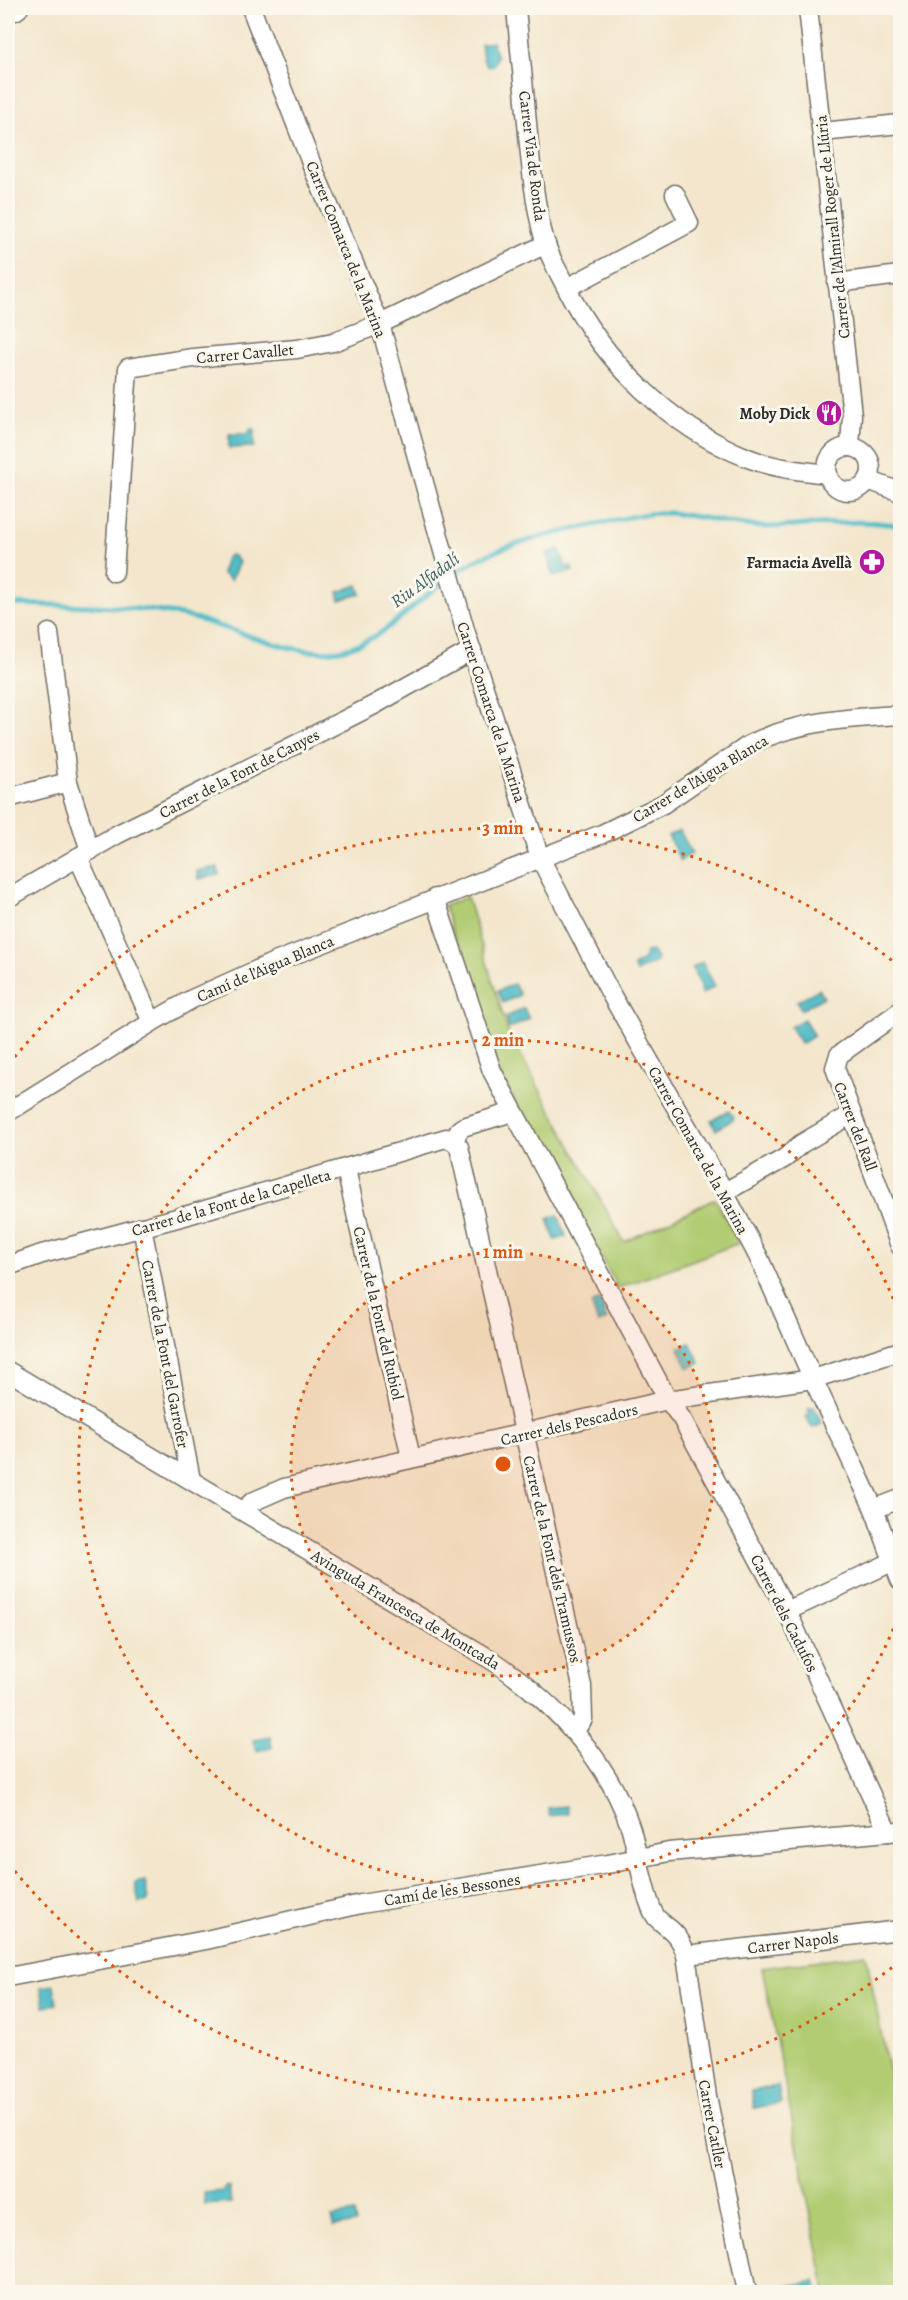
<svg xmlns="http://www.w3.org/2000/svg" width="908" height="2300" viewBox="0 0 908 2300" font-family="Alegreya,serif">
<rect width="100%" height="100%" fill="#fbf7ec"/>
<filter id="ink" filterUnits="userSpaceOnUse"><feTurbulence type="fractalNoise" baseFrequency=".0167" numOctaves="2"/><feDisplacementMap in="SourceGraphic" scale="12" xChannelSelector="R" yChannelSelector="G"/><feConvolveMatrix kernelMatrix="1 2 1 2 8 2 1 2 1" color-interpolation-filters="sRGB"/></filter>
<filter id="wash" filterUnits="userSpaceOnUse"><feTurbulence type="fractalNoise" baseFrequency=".008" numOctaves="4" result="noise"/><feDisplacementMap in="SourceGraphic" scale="24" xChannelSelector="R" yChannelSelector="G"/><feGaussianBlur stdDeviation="1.35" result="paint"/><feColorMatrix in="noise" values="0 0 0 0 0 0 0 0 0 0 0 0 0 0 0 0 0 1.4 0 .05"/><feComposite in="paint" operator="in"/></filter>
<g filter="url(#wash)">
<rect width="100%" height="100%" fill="#f3e6cc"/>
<g fill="#b1cc72" stroke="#6e7c4e" stroke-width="1.5">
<polygon points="467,897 508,1032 624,1242 715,1199 739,1243 618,1288 498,1071 444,906"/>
<polygon points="866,1954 900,2130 900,2292 826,2292 762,1968"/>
</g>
<g fill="#4fbcc7" stroke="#3d7479" stroke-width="1.5">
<polygon points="492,42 497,57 493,66 488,67 483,59 481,44"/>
<polygon points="251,429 254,429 254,447 229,448 229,434 247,434"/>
<polygon points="560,549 566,567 571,566 573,571 554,577 547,553"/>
<polygon points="230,555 235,557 239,562 231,580 222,573 225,560"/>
<polygon points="358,585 361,594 340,600 338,592"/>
<polygon points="680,831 692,854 680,860 668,836"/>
<polygon points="218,867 219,875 198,879 197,871"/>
<polygon points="652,951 657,958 655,963 636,972 633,966 644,960 646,952"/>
<polygon points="702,962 715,986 702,994 700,990 702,988 692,968"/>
<polygon points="514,984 520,995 503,1003 498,991"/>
<polygon points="819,989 824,997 801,1010 797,1001"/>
<polygon points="524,1008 529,1019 509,1029 506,1017"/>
<polygon points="804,1019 814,1036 801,1044 790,1027"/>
<polygon points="729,1111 734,1119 716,1130 711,1120"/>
<polygon points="558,1215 566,1236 555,1240 548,1219"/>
<polygon points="600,1300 607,1320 598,1323 591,1304"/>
<polygon points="690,1343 700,1363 688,1368 679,1348"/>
<polygon points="814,1407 822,1424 812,1428 806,1416 810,1415 808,1409"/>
<polygon points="270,1737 272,1747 256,1751 253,1740"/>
<polygon points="566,1806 567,1814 549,1816 548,1808"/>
<polygon points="145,1881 148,1901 139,1903 135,1883"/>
<polygon points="54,1985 57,2004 44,2006 41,1987"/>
<polygon points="778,2086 781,2103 754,2108 751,2091"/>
<polygon points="225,2187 229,2187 231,2203 205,2205 204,2193 224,2191"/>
<polygon points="354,2213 356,2223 334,2227 332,2217"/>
<polygon points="815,2281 818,2292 789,2292 788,2286"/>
</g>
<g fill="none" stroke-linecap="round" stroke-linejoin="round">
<path stroke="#4fbcc7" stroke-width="5" d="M8,604C64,606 121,604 176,614C226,623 292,660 340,650C382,641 409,609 441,583C454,573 470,563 485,556C522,539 563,532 602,523C623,519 645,512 667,513C702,515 735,527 769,527C813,527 857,517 900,526"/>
</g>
</g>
<g filter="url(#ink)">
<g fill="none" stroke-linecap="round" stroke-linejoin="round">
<defs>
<g id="street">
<polyline points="251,8 315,173 380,324 465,630 540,858 612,996 716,1177 758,1256 813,1379 874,1509 900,1580"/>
<path d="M516,8C519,42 523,77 526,112C530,155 533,200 545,242C550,258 559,273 566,287C603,361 670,427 748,458C773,468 800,471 828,474"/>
<polyline points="808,8 852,415 850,447"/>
<polyline points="8,12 15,11 19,8"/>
<polyline points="822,132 900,124"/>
<polyline points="837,283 900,275"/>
<polyline points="567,288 689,223 675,194"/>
<circle cx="849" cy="469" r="22"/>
<polyline points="868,480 900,492"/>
<polyline points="114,572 128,368 193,358 297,349 333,342 380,324 546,244"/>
<polyline points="49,633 68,782 90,851"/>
<polyline points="8,798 68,782"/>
<polyline points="78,857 152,1022"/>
<polyline points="8,898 118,834 374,705 472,650"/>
<polyline points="435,898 492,1071 668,1400 682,1419 787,1611 888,1832"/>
<polyline points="900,1011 839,1055 835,1068 900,1246"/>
<path d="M8,1112L152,1022L192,999L270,964L602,834L663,804L749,745C796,721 849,718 900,715"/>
<polyline points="454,1141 459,1147 582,1686 583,1719 574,1732"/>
<polyline points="454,1141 459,1130 463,1127 513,1112"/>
<polyline points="346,1169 411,1458"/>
<polyline points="725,1192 785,1158 801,1144 852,1114"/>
<polyline points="142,1227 191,1480"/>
<polyline points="8,1266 42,1254 188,1215 446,1138 454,1141"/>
<path d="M8,1371L495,1662C554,1703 608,1759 631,1829C637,1850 645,1902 656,1917C658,1920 663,1923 666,1926C677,1934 682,1942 686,1955L707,2096L747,2292"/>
<polyline points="874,1509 900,1499"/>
<polyline points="243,1511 252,1502 284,1488 668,1400 813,1379 900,1351"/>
<polyline points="787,1611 894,1561"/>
<polyline points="686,1955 900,1930"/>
<polyline points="8,1977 206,1940 361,1904 608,1864 669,1852 899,1831"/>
</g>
</defs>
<use href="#street" stroke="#716c63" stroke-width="21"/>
<use href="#street" stroke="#fff" stroke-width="18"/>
</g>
</g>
<circle cx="503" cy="1464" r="212" fill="#df570e" fill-opacity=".12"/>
<g fill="none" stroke="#df570e" stroke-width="3" stroke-dasharray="3 6">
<circle cx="503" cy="1464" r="212"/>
<path d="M900 1612A424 424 0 1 1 900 1316"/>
<path d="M899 1962A636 636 0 0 1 9 1864M9 1064A636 636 0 0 1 899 966"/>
</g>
<defs>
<symbol id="restaurant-disc" viewBox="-11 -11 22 22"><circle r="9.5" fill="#b5179e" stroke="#fbf7ec"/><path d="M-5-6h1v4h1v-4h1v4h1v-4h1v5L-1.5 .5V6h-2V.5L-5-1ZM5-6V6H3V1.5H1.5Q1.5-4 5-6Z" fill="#fff"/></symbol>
<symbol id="pharmacy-disc" viewBox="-11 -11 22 22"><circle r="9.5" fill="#b5179e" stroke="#fbf7ec"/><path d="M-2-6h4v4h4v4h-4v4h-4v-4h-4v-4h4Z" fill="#fff"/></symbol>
</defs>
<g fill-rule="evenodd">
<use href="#restaurant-disc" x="814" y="398" width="30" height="30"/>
<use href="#pharmacy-disc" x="857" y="547" width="30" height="30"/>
</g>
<g text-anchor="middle" stroke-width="6" stroke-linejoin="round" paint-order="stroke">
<g font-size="16" fill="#2b2b2b" stroke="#fbf7ec">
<text transform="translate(533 156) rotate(83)" y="6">Carrer Via de Ronda</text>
<text transform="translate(832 227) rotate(-96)" y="6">Carrer de l'Almirall Roger de Llúria</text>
<text transform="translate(347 249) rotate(68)" y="6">Carrer Comarca de la Marina</text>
<text transform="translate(245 353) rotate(-5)" y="6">Carrer Cavallet</text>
<text transform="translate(492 712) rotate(72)" y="6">Carrer Comarca de la Marina</text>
<text transform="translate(239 773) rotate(-27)" y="6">Carrer de la Font de Canyes</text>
<text transform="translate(700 778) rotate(-31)" y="6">Carrer de l’Aigua Blanca</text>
<text transform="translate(265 968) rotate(-23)" y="6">Camí de l’Aigua Blanca</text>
<text transform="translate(856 1126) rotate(69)" y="6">Carrer del Rall</text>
<text transform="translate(699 1150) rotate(61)" y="6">Carrer Comarca de la Marina</text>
<text transform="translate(231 1202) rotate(-16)" y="6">Carrer de la Font de la Capelleta</text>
<text transform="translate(379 1313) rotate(77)" y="6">Carrer de la Font del Rubiol</text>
<text transform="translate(166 1354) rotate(79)" y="6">Carrer de la Font del Garrofer</text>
<text transform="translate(569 1424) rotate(-13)" y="6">Carrer dels Pescadors</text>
<text transform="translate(553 1559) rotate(77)" y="6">Carrer de la Font dels Tramussos</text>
<text transform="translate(406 1609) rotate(31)" y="6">Avinguda Francesca de Montcada</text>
<text transform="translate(785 1613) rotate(63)" y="6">Carrer dels Cadufos</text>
<text transform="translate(452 1889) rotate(-9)" y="6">Camí de les Bessones</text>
<text transform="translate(793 1942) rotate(-7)" y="6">Carrer Napols</text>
<text transform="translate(713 2124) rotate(79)" y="6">Carrer Catller</text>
</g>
<g font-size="16" font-weight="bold" fill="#2b2b2b" stroke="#fbf7ec" text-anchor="end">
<text x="810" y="419">Moby Dick</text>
<text x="852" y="568">Farmacia Avellà</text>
</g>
<g font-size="18" font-style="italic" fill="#385e62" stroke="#fbf7ec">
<text transform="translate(425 580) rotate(-36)" y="6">Riu Alfadalí</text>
</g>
</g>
<circle cx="503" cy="1464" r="9" fill="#df570e" stroke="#fbf7ec" stroke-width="3"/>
<g font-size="18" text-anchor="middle" font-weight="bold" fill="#df570e" stroke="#fbf7ec" stroke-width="6" stroke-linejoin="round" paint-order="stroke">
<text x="503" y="834">3 min</text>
<text x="503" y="1046">2 min</text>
<text x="503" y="1258">1 min</text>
</g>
<rect width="908" height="2300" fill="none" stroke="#fbf7ec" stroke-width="30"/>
</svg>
